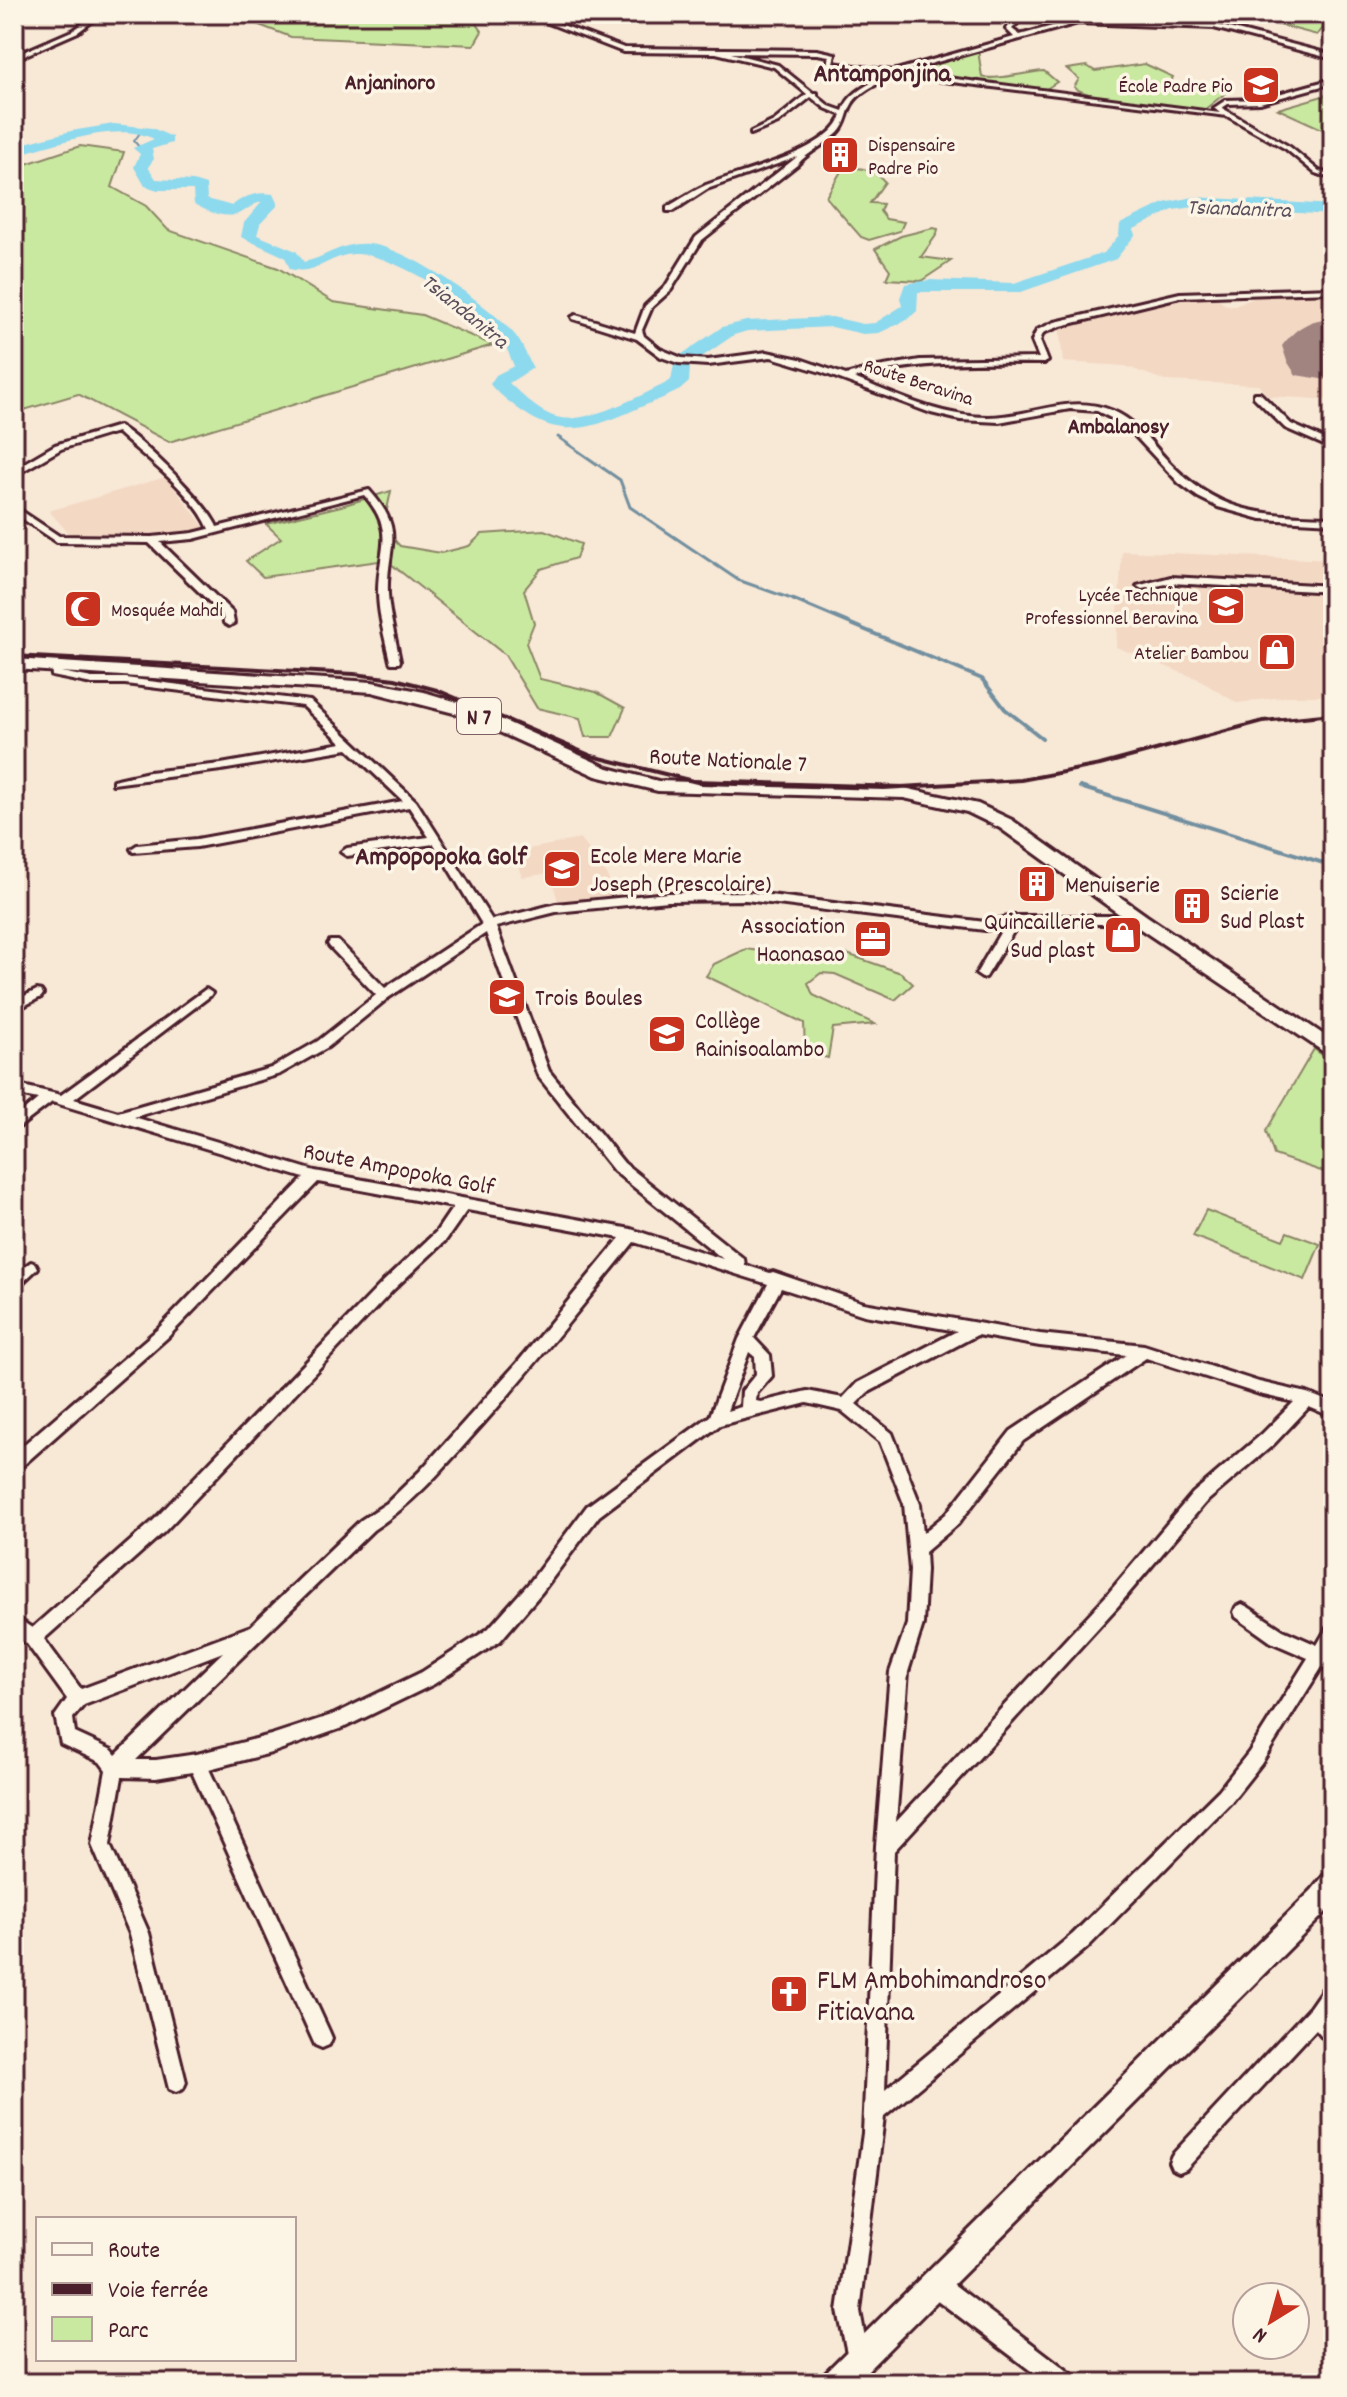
<svg xmlns="http://www.w3.org/2000/svg" width="1347" height="2397" viewBox="0 0 1347 2397" font-family="Dekko,sans-serif">
<rect width="100%" height="100%" fill="#f8e8d6"/>
<filter id="ink" filterUnits="userSpaceOnUse"><feTurbulence type="fractalNoise" baseFrequency=".0125" numOctaves="2"/><feDisplacementMap in="SourceGraphic" scale="16" xChannelSelector="R" yChannelSelector="G"/><feConvolveMatrix kernelMatrix="1 2 1 2 8 2 1 2 1" color-interpolation-filters="sRGB"/></filter>
<g filter="url(#ink)">
<g fill="#f3d8c3">
<polygon points="1276,290 1333,290 1333,400 1268,396 1258,385 1166,381 1125,366 1063,362 1059,325 1181,296 1212,294 1224,304 1233,306"/>
<polygon points="166,477 205,528 172,536 74,539 49,511"/>
<polygon points="1122,551 1333,560 1333,696 1289,696 1237,703 1198,679 1116,647"/>
<polygon points="580,839 603,866 616,898 559,905 550,873 523,877 513,852"/>
</g>
<g fill="#cae9a0" stroke="#8a8466" stroke-width="2">
<polygon points="230,14 470,14 482,31 474,45 291,37"/>
<polygon points="1238,14 1319,14 1329,17 1328,23 1317,35"/>
<path d="M978,50L982,77C994,81 1027,72 1044,71L1057,82L1043,91L917,73L910,69Z"/>
<path d="M1145,64L1173,77L1170,84L1228,91L1204,110C1178,107 1090,102 1074,87L1079,79L1067,69L1087,66L1095,71Z"/>
<polygon points="1333,93 1333,134 1278,109"/>
<polygon points="80,146 124,152 112,187 146,206 168,230 278,268 333,302 422,315 493,345 169,442 78,394 14,413 14,168"/>
<path d="M843,168C860,167 874,169 885,182L870,203L883,204L880,211L886,219L904,222L900,231L869,240L861,237L826,197Z"/>
<polygon points="933,228 938,229 937,234 921,257 951,261 921,281 886,279 890,270 875,249 901,236"/>
<polygon points="391,491 383,528 400,546 441,553 469,546 482,534 544,530 581,544 576,558 541,569 524,590 534,623 526,643 540,679 596,692 625,708 612,737 585,737 580,718 537,708 505,655 386,560 263,577 246,561 281,538 266,524 341,506"/>
<polygon points="746,949 804,958 847,954 901,973 913,984 895,1000 835,974 821,973 808,983 813,995 875,1024 833,1028 828,1058 805,1052 804,1023 706,976 714,964"/>
<polygon points="1314,1049 1333,1063 1333,1175 1274,1155 1266,1131"/>
<polygon points="1206,1210 1283,1240 1287,1232 1320,1244 1305,1280 1193,1236"/>
</g>
<g fill="none" stroke-linecap="round" stroke-linejoin="round">
<polyline stroke="#728f9f" stroke-width="2" points="127,128 140,133 134,141 140,148"/>
<polyline stroke="#728f9f" stroke-width="3" points="558,437 620,480 630,507 738,580 800,602"/>
<g stroke="#728f9f" stroke-width="4">
<polyline points="794,600 982,679 1005,709 1042,738"/>
<polyline points="1080,787 1333,866"/>
</g>
<path fill="#8dd9ed" fill-rule="evenodd" d="M114,124L152,128L172,137V143L152,149L154,159L148,167L156,179L193,181L206,185L207,199L232,206C242,196 259,191 273,194L278,205L260,224L257,235L296,251L304,262C328,257 341,242 369,244C407,247 491,306 515,335C523,345 527,357 533,368L509,383C523,396 541,415 561,418C588,423 643,395 668,382L671,380L675,359L722,327L746,321L832,317L863,324L875,323L902,306L900,298L905,284L929,280L1014,283L1104,253L1119,235L1120,224L1164,203L1194,197L1333,205V215L1194,207L1173,210L1134,229L1135,235L1116,259L1021,292H918L917,311L907,320L879,333L863,334L832,327L747,331L734,335L690,365L689,382L680,390C665,398 649,403 634,410C570,439 545,435 493,388L490,384L496,375L514,366C511,359 508,350 504,344C481,311 393,251 354,254C330,255 316,276 290,269L285,257L241,237L244,223L262,202C251,204 247,211 238,214C224,219 206,211 194,204L193,190H158L145,186L134,167L140,154L133,148L154,139C116,120 53,146 14,155V146L71,131Z"/>
<path fill="#a18480" fill-rule="evenodd" d="M1333,318V381L1296,375L1287,361L1282,346C1295,328 1310,319 1333,318Z"/>
<defs>
<g id="minor">
<polygon points="95,14 102,14 78,32 14,60 14,56 74,30"/>
<path d="M525,14H533L624,48L817,50L835,54L833,63L893,71L1014,37L1006,29L1020,14H1026L1012,29L1020,35L1078,19L1214,24L1333,55V59L1214,28L1078,23L901,72L1220,113L1214,108L1226,100L1260,99L1333,79V83L1260,103L1228,104L1222,108L1290,147L1319,171L1333,175V179L1315,173L1286,149L1227,116L895,75C882,82 859,91 852,104C846,114 847,124 838,133C825,145 809,151 797,165L702,240L671,290L652,307L642,330L644,336L660,349L682,358L708,360L767,352L800,359L846,375L872,368L920,360L1039,358L1032,341L1037,330L1055,322L1180,293L1333,288V292L1180,297L1061,326L1043,333L1040,341L1048,361L1044,363C980,363 916,360 854,378C896,395 942,417 988,417C1031,417 1070,393 1113,411C1137,421 1150,442 1167,460C1219,515 1262,515 1333,517V523L1261,519L1218,507L1198,497L1179,483L1125,425L1097,411L1070,409L999,422L960,420L931,413L821,372L771,357L708,365L678,363L661,357L637,339L573,319L572,317L576,315L635,333L645,306L665,287L696,237L797,157L707,189L673,211H667V207C680,200 692,191 706,185C740,171 830,152 842,115L825,108L811,97L778,123L751,134V132L774,121L807,94L774,67L716,53L623,52ZM731,53L817,54L829,56L827,65L888,74C871,84 849,91 843,111L829,106L817,96V93H813L778,65Z"/>
<polygon points="1254,393 1260,393 1291,424 1333,443 1333,449 1285,428 1254,397"/>
<path d="M119,426C141,439 208,504 217,527L369,490C408,533 386,545 388,594C389,616 396,639 400,661L399,663H391L390,661C385,638 378,615 378,591C378,549 397,533 364,495L193,539L160,542L232,612L234,623L229,626L224,623L223,615L149,543L57,542L14,513V506L59,536L152,537L193,533L209,529C194,493 146,459 117,432L61,449L14,476V469L55,445Z"/>
<polygon points="1171,577 1333,586 1333,592 1171,583 1142,589 1137,586"/>
<path d="M56,662L61,665V672L92,678H125L310,701L416,801L492,920L556,904L668,893L746,892L985,922L1014,916H1140L1146,920L1140,924H1018L986,977L982,978L976,974L1004,926L985,930L746,900L668,901L556,912L496,927L549,1071L624,1163L744,1259L745,1265L770,1273L773,1272L864,1303L1040,1334L1144,1345L1259,1382L1307,1393L1333,1403V1417L1309,1407L1274,1444L1205,1503L1118,1606L894,1851L885,2090L1073,1934L1219,1790L1249,1752L1308,1658L1271,1642L1236,1617L1234,1612L1236,1607L1242,1604L1248,1607L1283,1630L1317,1645L1327,1628L1333,1626V1649L1331,1653L1333,1655V1674L1322,1667L1261,1764L1231,1802L1087,1948L884,2117L860,2311L869,2359L866,2367L858,2370L850,2367L838,2311L863,2133L876,1846L890,1672L907,1624L910,1570L904,1504L880,1442L842,1411L807,1403L720,1425L599,1516L542,1592L500,1641L434,1684L345,1727L271,1753L209,1769L329,2031L332,2038L329,2045L322,2048L315,2045L192,1772L156,1778L122,1777L110,1845L149,1933L186,2082L183,2089L176,2092L169,2089L130,1934L92,1845L106,1770L100,1762L61,1744L55,1716L67,1699L27,1644L14,1634V1616L32,1628L152,1522L383,1282L436,1232L453,1207L318,1182L168,1337L20,1468L14,1470V1453L158,1329L304,1178L52,1102L14,1131V1119L38,1099L14,1094V1084L61,1095L206,989L212,993L210,996L74,1099L118,1112L271,1068L318,1041L376,995L330,947L328,944L330,941H338L385,988L482,924L434,844L347,856L341,852L347,848L429,837L409,807L197,847L133,852L131,849L137,845L197,839L403,801L348,749L221,770L113,784V780L149,772L221,764L342,743L303,706L125,684H92L52,676L51,665ZM486,933L538,1076L614,1171L723,1259L631,1229L315,1171L134,1117L280,1074L328,1047L388,998ZM467,1210L620,1238L518,1362L420,1471L387,1503L361,1520L251,1626L81,1689L44,1639L164,1532L393,1290L446,1240ZM634,1242L768,1284L739,1339L710,1416L587,1506L530,1582L488,1629L422,1672L335,1714L271,1735L197,1754L156,1760H136L373,1530C413,1504 443,1469 474,1434C530,1372 582,1306 634,1242ZM781,1288L864,1315L957,1331L857,1383L843,1398L807,1391L761,1402L756,1401L757,1393L772,1376L770,1355L754,1338ZM977,1335L1040,1346L1126,1355L1011,1431L946,1514L923,1533L920,1504L892,1433L856,1404L867,1393ZM749,1352L755,1357L756,1374L742,1391L741,1407L727,1411ZM1146,1358L1259,1394L1294,1402L1262,1434L1193,1493L1106,1596L896,1822L908,1672L923,1624L926,1570L925,1552L958,1524L1023,1441ZM223,1652L116,1755L112,1750L75,1733L73,1718L84,1705Z"/>
<polygon points="37,990 41,991 43,994 41,997 14,1011 14,1001"/>
<polygon points="31,1262 36,1264 38,1268 19,1286 14,1288 14,1274"/>
<polygon points="1333,1981 1333,2008 1329,2013 1333,2018 1333,2044 1326,2041 1316,2029 1186,2169 1179,2172 1172,2169 1169,2162 1172,2155 1310,2007 1326,1984"/>
<polygon points="936,2274 944,2277 1073,2375 1076,2383 1047,2383 928,2293 925,2285 928,2277"/>
</g>
<polygon id="tertiary" points="1333,1870 1333,1903 1330,1908 855,2383 821,2383 825,2373 1312,1890 1325,1874"/>
<polygon id="primary" points="14,659 372,682 424,692 474,707 608,768 658,781 904,788 978,804 1012,820 1147,916 1333,1041 1333,1058 1133,924 1000,828 967,812 904,798 658,791 596,776 462,715 372,692 14,669"/>
</defs>
<use href="#minor" stroke="#4a1f2b" stroke-width="6"/>
<use href="#tertiary" stroke="#4a1f2b" stroke-width="6"/>
<use href="#primary" stroke="#4a1f2b" stroke-width="6"/>
<use href="#minor" fill="#fcf5e5" fill-rule="evenodd"/>
<use href="#tertiary" fill="#fcf5e5" fill-rule="evenodd"/>
<use href="#primary" fill="#fcf5e5" fill-rule="evenodd"/>
<polyline stroke="#4a1f2b" stroke-width="4" points="14,656 354,674 395,679 437,690 592,756 701,783 884,788 1021,780 1100,765 1263,721 1333,714"/>
</g>
</g>
<defs>
<symbol id="school-square" viewBox="-11 -11 22 22"><rect x="-9" y="-9" width="18" height="18" rx="4" fill="#c8321e" stroke="#fcf5e5"/><path d="M0-5L7-2L0 1L-7-2ZM-4 1L0 2.5L4 1V4Q0 6-4 4Z" fill="#fff"/></symbol>
<symbol id="building-square" viewBox="-11 -11 22 22"><rect x="-9" y="-9" width="18" height="18" rx="4" fill="#c8321e" stroke="#fcf5e5"/><path d="M-4-6H4V6H1V3H-1V6H-4ZM-2.5-4.3h1.7v1.8h-1.7ZM.8-4.3h1.7v1.8H.8ZM-2.5-1h1.7V.8h-1.7ZM.8-1h1.7V.8H.8Z" fill="#fff"/></symbol>
<symbol id="mosque-square" viewBox="-11 -11 22 22"><rect x="-9" y="-9" width="18" height="18" rx="4" fill="#c8321e" stroke="#fcf5e5"/><path d="M3.5-4.9A6 6 0 1 0 3.5 4.9A5 5 0 1 1 3.5-4.9Z" fill="#fff"/></symbol>
<symbol id="shop-square" viewBox="-11 -11 22 22"><rect x="-9" y="-9" width="18" height="18" rx="4" fill="#c8321e" stroke="#fcf5e5"/><path d="M-5-2.5h2.3a2.7 3.5 0 0 1 5.4 0H5L5.5 6h-11ZM-1.5-2.5h3a1.5 2.3 0 0 0-3 0Z" fill="#fff"/></symbol>
<symbol id="office-square" viewBox="-11 -11 22 22"><rect x="-9" y="-9" width="18" height="18" rx="4" fill="#c8321e" stroke="#fcf5e5"/><path d="M-6-3h4V-5.5h4V-3h4V5H-6ZM-1-4.5V-3h2v-1.5ZM-6 0V1H6V0Z" fill="#fff"/></symbol>
<symbol id="church-square" viewBox="-11 -11 22 22"><rect x="-9" y="-9" width="18" height="18" rx="4" fill="#c8321e" stroke="#fcf5e5"/><path d="M-1.2-6h2.4v3.5h3.3v2.4h-3.3V6h-2.4V-.1h-3.3v-2.4h3.3Z" fill="#fff"/></symbol>
</defs>
<g fill-rule="evenodd">
<use href="#school-square" x="1239" y="63" width="44" height="44"/>
<use href="#building-square" x="818" y="133" width="44" height="44"/>
<use href="#school-square" x="1204" y="584" width="44" height="44"/>
<use href="#mosque-square" x="61" y="587" width="44" height="44"/>
<use href="#shop-square" x="1255" y="630" width="44" height="44"/>
<use href="#school-square" x="540" y="847" width="44" height="44"/>
<use href="#building-square" x="1015" y="862" width="44" height="44"/>
<use href="#building-square" x="1170" y="884" width="44" height="44"/>
<use href="#shop-square" x="1101" y="913" width="44" height="44"/>
<use href="#office-square" x="851" y="917" width="44" height="44"/>
<use href="#school-square" x="485" y="975" width="44" height="44"/>
<use href="#school-square" x="645" y="1012" width="44" height="44"/>
<use href="#church-square" x="767" y="1972" width="44" height="44"/>
</g>
<g text-anchor="middle" stroke-width="7" stroke-linejoin="round" paint-order="stroke">
<g font-size="20" fill="#4a1f2b" stroke="#fcf5e5" text-anchor="end">
<text x="1233" y="92">École Padre Pio</text>
<text x="868" y="151" text-anchor="start">Dispensaire<tspan x="868" dy="23">Padre Pio</tspan></text>
<text x="1198" y="601">Lycée Technique<tspan x="1198" dy="23">Professionnel Beravina</tspan></text>
<text x="111" y="616" text-anchor="start">Mosquée Mahdi</text>
<text x="1249" y="659">Atelier Bambou</text>
</g>
<g font-size="20" fill="#4a1f2b" stroke="#fcf5e5">
<text transform="translate(919 381) rotate(18)" y="7">Route Beravina</text>
</g>
<g font-size="22" font-weight="bold" fill="#4a1f2b" stroke="#fcf5e5">
<text x="390" y="89">Anjaninoro</text>
<text x="1118" y="433">Ambalanosy</text>
</g>
<g font-size="22" font-style="italic" fill="#5b4e5c" stroke="#fcf5e5">
<text transform="translate(1239 207) rotate(2)" y="8">Tsiandanitra</text>
<text transform="translate(466 310) rotate(39)" y="8">Tsiandanitra</text>
</g>
<rect fill="#fcf5e5" stroke="#7f5f63" stroke-width="2" x="457" y="698" width="44" height="36" rx="6"/>
<g font-size="22" font-weight="bold" fill="#4a1f2b">
<text x="479" y="724">N 7</text>
</g>
<g font-size="24" fill="#4a1f2b" stroke="#fcf5e5">
<text transform="translate(728 759) rotate(3)" y="8">Route Nationale 7</text>
<text transform="translate(399 1168) rotate(11)" y="8">Route Ampopoka Golf</text>
</g>
<g font-size="24" fill="#4a1f2b" stroke="#fcf5e5" text-anchor="start">
<text x="590" y="863">Ecole Mere Marie<tspan x="590" dy="28">Joseph (Prescolaire)</tspan></text>
<text x="1065" y="892">Menuiserie</text>
<text x="1220" y="900">Scierie<tspan x="1220" dy="28">Sud Plast</tspan></text>
<text x="1095" y="929" text-anchor="end">Quincaillerie<tspan x="1095" dy="28">Sud plast</tspan></text>
<text x="845" y="933" text-anchor="end">Association<tspan x="845" dy="28">Haonasao</tspan></text>
<text x="535" y="1005">Trois Boules</text>
<text x="695" y="1028">Collège<tspan x="695" dy="28">Rainisoalambo</tspan></text>
</g>
<g font-size="26" font-weight="bold" fill="#4a1f2b" stroke="#fcf5e5">
<text x="882" y="81">Antamponjina</text>
</g>
<g font-size="26" font-weight="bold" fill="#4a1f2b" stroke="#fcf5e5">
<text x="441" y="864">Ampopopoka Golf</text>
</g>
<g font-size="28" fill="#4a1f2b" stroke="#fcf5e5" text-anchor="start">
<text x="817" y="1988">FLM Ambohimandroso<tspan x="817" dy="32">Fitiavana</tspan></text>
</g>
</g>
<rect width="1347" height="2397" fill="none" stroke="#fcf5e5" stroke-width="48"/>
<rect x="24" y="24" width="1299" height="2349" fill="none" stroke="#4a1f2b" stroke-width="3" filter="url(#ink)"/>
<rect x="36" y="2217" width="260" height="144" fill="#fcf5e5" stroke="#b59f9b" stroke-width="2"/>
<rect x="52" y="2243" width="40" height="12" fill="#fcf5e5" stroke="#b59f9b" stroke-width="2"/>
<text x="108" y="2257" font-size="24" fill="#4a1f2b">Route</text>
<rect x="52" y="2283" width="40" height="12" fill="#4a1f2b" stroke="#b59f9b" stroke-width="2"/>
<text x="108" y="2297" font-size="24" fill="#4a1f2b">Voie ferrée</text>
<rect x="52" y="2317" width="40" height="24" fill="#cae9a0" stroke="#b59f9b" stroke-width="2"/>
<text x="108" y="2337" font-size="24" fill="#4a1f2b">Parc</text>
<g transform="translate(1271 2321) rotate(217)"><circle r="38" fill="#fcf5e5" stroke="#b59f9b" stroke-width="2"/>
<path d="M0-6L14 30L0 20L-14 30Z" fill="#c8321e"/>
<text y="-12" font-size="22" font-weight="bold" text-anchor="middle" fill="#4a1f2b">N</text>
</g>
</svg>
